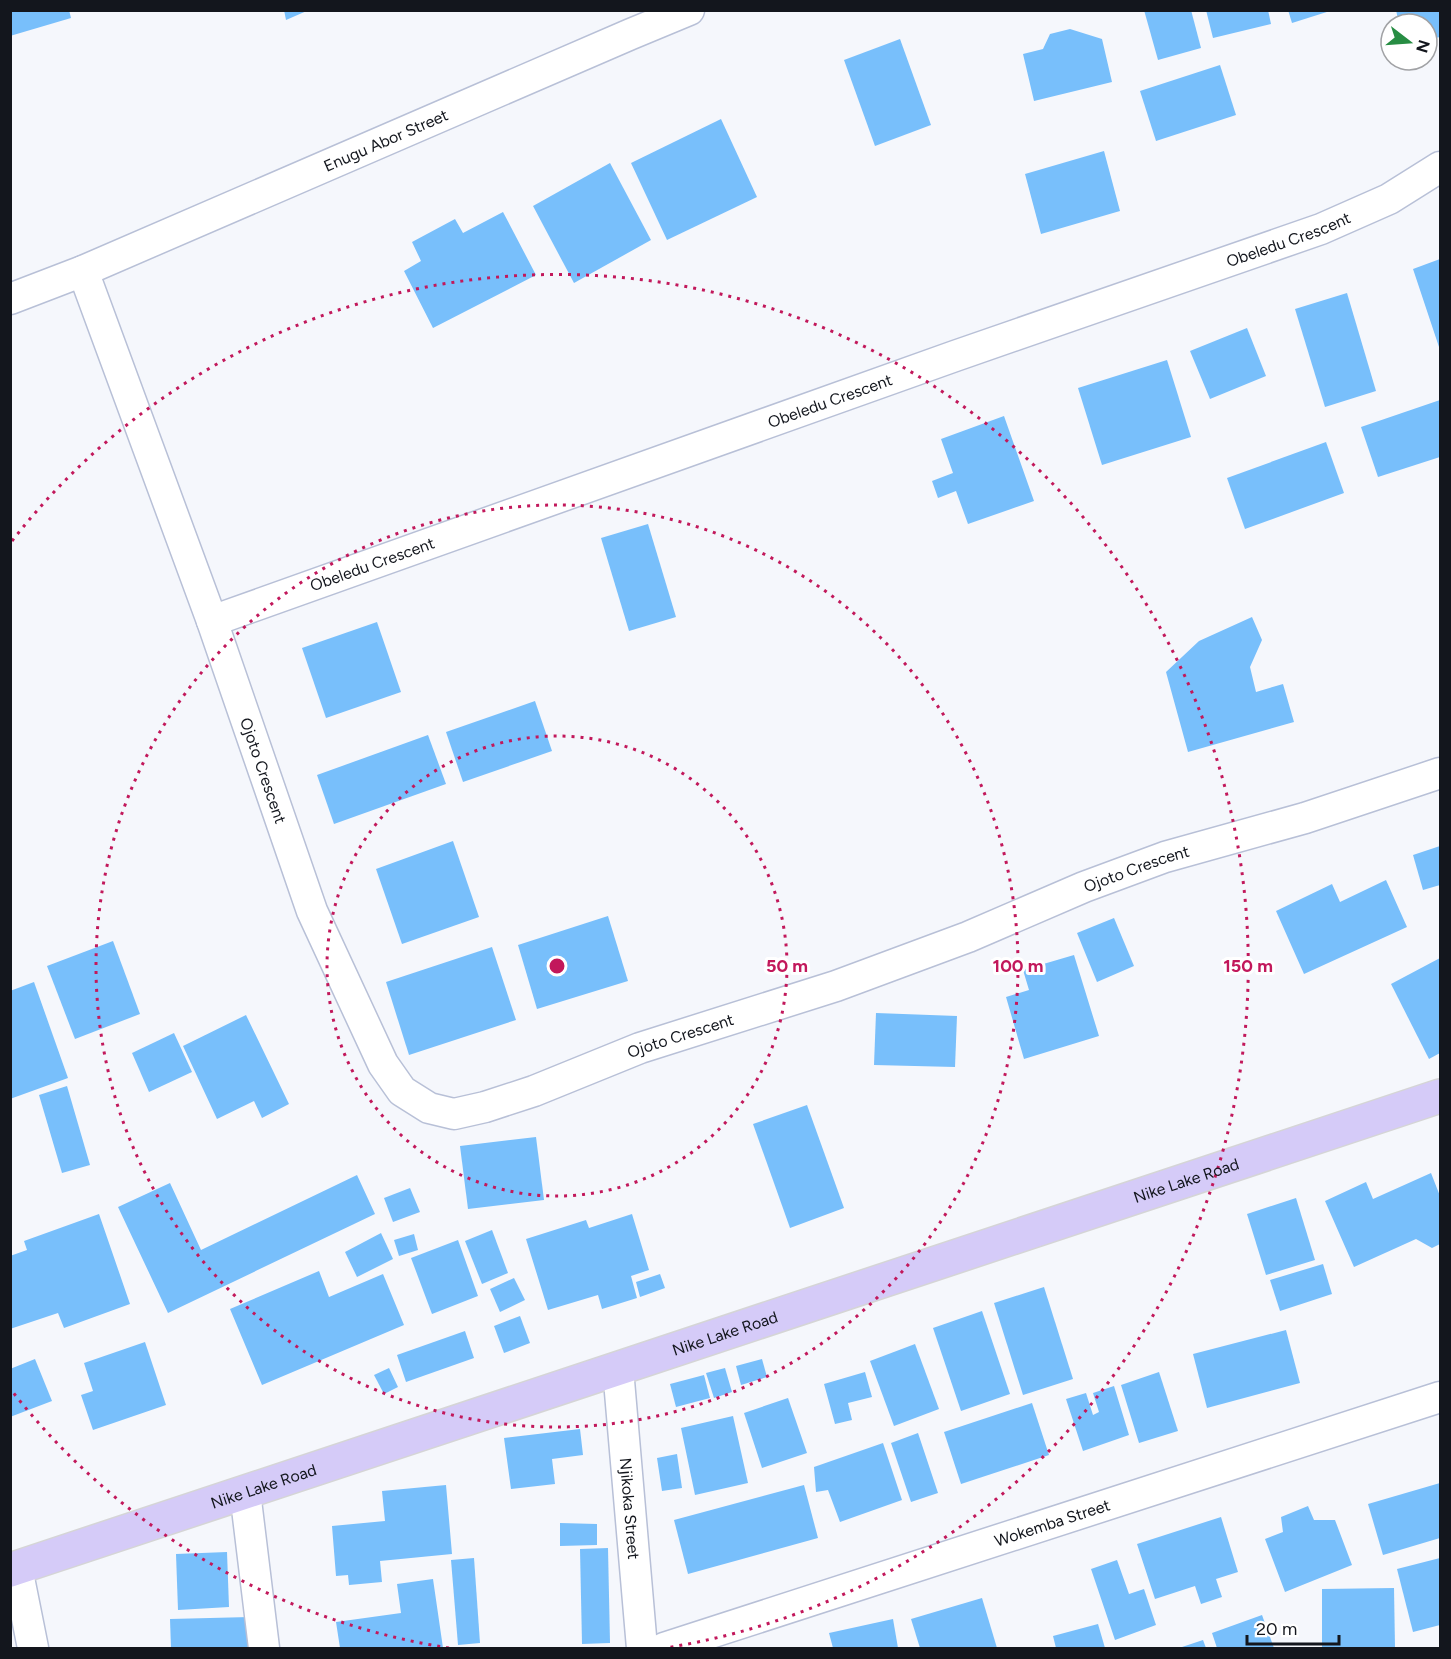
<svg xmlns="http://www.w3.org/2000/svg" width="1451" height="1659" viewBox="0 0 1451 1659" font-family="Figtree,sans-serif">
<rect width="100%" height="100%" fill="#f5f7fc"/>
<g fill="#78bffb">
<polygon points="10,10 69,10 71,18 10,36"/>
<polygon points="284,10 309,10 286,20"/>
<polygon points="1144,10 1191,10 1201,48 1158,60"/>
<polygon points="1206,10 1268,10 1271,24 1213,38"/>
<polygon points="1288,10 1330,10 1330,11 1292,23"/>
<polygon points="1396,10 1440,10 1440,37 1427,40 1427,24 1399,24"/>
<polygon points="1070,29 1102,39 1112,82 1034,101 1023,54 1043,49 1050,34"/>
<polygon points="900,39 931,125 875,146 844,60"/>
<polygon points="1220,65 1236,115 1156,141 1140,91"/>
<polygon points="721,119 757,197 667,240 631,163"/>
<polygon points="1104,151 1120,211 1041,234 1025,174"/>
<polygon points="610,163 651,240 574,283 533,206"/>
<polygon points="503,212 536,275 433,328 404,271 421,261 412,242 455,219 463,233"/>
<polygon points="1440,259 1440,350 1413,269"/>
<polygon points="1347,293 1376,391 1325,407 1295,309"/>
<polygon points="1247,328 1266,376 1210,399 1190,351"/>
<polygon points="1167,360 1191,437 1102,465 1078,388"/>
<polygon points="1440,400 1440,457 1378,477 1361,427"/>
<polygon points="1004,416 1034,501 968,524 956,491 938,498 932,481 953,473 941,439"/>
<polygon points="1326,442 1344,493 1245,529 1227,478"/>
<polygon points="648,524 676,617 629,631 601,538"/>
<polygon points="1252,617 1262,640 1250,667 1256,692 1283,684 1294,722 1188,752 1166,672 1199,641"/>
<polygon points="377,622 401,692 326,718 302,648"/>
<polygon points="535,701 552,751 463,782 446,732"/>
<polygon points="428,735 446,784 334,824 317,775"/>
<polygon points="453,841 479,917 402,944 376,869"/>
<polygon points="1440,846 1440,885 1423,890 1413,855"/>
<polygon points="1386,880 1407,927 1304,974 1276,911 1332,884 1340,902"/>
<polygon points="608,916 628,981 537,1009 518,945"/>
<polygon points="1114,918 1134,966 1097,982 1077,933"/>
<polygon points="113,941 140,1014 75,1039 47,966"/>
<polygon points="492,947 516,1020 409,1055 386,982"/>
<polygon points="1074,955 1099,1036 1024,1059 1006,997 1029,990 1023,970"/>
<polygon points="1440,958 1440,1053 1429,1059 1391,984"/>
<polygon points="34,982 68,1078 10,1099 10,991"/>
<polygon points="876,1013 957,1016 955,1067 874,1065"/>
<polygon points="246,1015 289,1104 262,1118 254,1101 217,1119 183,1046"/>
<polygon points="174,1033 192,1072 149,1092 132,1053"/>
<polygon points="67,1086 90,1165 62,1173 39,1095"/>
<polygon points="807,1105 844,1208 790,1228 753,1124"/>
<polygon points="536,1137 544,1200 468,1209 460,1146"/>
<polygon points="1431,1173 1440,1196 1440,1244 1432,1248 1416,1239 1354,1267 1325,1201 1366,1182 1373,1199"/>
<polygon points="357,1175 375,1214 168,1313 118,1207 170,1183 201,1250"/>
<polygon points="410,1188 420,1212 393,1222 384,1198"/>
<polygon points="1296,1198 1315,1260 1266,1275 1247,1214"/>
<polygon points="99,1214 130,1304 64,1328 58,1313 10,1329 10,1256 27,1250 24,1241"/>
<polygon points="632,1214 649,1270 631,1276 637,1298 602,1309 598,1295 548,1310 526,1239 586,1220 589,1228"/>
<polygon points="492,1230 508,1273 482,1284 465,1241"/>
<polygon points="381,1233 393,1259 357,1277 345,1252"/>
<polygon points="414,1234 418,1250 399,1256 394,1240"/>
<polygon points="458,1240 478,1296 432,1314 411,1258"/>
<polygon points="1323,1264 1332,1294 1280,1311 1270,1280"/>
<polygon points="319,1271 329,1297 383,1274 404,1325 262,1385 230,1309"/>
<polygon points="660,1274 665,1288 640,1297 636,1282"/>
<polygon points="514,1278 525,1300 500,1312 490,1289"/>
<polygon points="1044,1287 1073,1379 1023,1395 994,1303"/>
<polygon points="982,1311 1010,1394 961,1411 933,1328"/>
<polygon points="520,1316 530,1343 504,1353 494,1326"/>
<polygon points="1286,1330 1300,1383 1207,1408 1193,1354"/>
<polygon points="465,1331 474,1358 406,1382 397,1355"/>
<polygon points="145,1342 166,1405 93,1430 81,1395 93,1391 84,1363"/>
<polygon points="915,1344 939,1409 894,1426 870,1361"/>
<polygon points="35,1359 52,1401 10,1417 10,1369"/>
<polygon points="762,1359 767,1377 741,1385 736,1366"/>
<polygon points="389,1368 398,1387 384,1394 374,1375"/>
<polygon points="725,1368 732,1392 714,1398 706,1373"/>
<polygon points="865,1372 872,1397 848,1403 852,1420 835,1424 824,1384"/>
<polygon points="1159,1372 1178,1431 1139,1443 1121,1385"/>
<polygon points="704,1375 710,1398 676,1407 670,1384"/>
<polygon points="1114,1386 1129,1435 1083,1451 1066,1399 1086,1393 1093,1415 1099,1412 1093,1393"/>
<polygon points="788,1398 807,1453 762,1468 744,1413"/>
<polygon points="1032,1403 1049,1455 961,1484 944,1432"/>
<polygon points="733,1416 748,1483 695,1495 681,1428"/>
<polygon points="580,1429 583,1455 552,1459 555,1484 511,1489 504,1438"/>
<polygon points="918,1433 938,1493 911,1502 891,1443"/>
<polygon points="883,1443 902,1500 840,1522 828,1490 816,1492 814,1467"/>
<polygon points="677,1454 682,1488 662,1491 657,1458"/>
<polygon points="1440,1483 1440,1538 1383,1555 1368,1504"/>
<polygon points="446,1485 452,1554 380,1561 382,1582 349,1585 348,1575 336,1576 332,1526 385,1521 382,1491"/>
<polygon points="804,1485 818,1538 688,1574 674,1520"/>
<polygon points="1308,1506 1314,1520 1335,1520 1352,1565 1285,1592 1265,1539 1283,1532 1281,1517"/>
<polygon points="1221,1517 1238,1572 1216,1579 1222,1597 1201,1604 1195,1586 1155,1599 1137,1544"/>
<polygon points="560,1523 597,1524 597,1545 560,1546"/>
<polygon points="608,1548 610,1643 582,1644 580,1549"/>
<polygon points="227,1552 229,1607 178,1610 176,1554"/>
<polygon points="474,1558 480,1643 458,1645 451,1560"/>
<polygon points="1440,1558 1440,1625 1413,1632 1397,1569"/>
<polygon points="1117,1560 1129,1594 1144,1589 1156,1625 1115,1640 1091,1569"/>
<polygon points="433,1579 443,1648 340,1648 336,1622 401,1613 397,1584"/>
<polygon points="1394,1588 1395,1648 1322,1648 1322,1589"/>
<polygon points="982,1598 997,1648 920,1648 911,1619"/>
<polygon points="1262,1615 1274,1648 1217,1648 1212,1633"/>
<polygon points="250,1617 251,1648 171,1648 170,1619"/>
<polygon points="893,1619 898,1648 833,1648 829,1633"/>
<polygon points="1098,1624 1105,1648 1056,1648 1053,1636"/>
<polygon points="1203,1640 1206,1648 1179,1648"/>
</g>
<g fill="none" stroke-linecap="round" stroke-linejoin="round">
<defs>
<g id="minor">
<path id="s1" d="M83,271L212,621L312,911L383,1064L402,1091L429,1108L454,1114L485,1107L534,1091L640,1048L836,986L968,937L1084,887L1165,857L1305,818L1440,773"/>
<path id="s2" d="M10,299L83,271L631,34L689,10"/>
<path id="s3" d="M212,621L955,356L1321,229L1389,199L1440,167"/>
<path id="s4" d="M618,1369L642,1648"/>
<polyline points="245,1492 264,1648"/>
<polyline points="17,1568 33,1648"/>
<path id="s5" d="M664,1648L1440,1397"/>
</g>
<g id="major">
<path id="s6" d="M10,1570L1440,1096"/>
</g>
</defs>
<use href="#minor" stroke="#b8c0d7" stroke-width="33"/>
<use href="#major" stroke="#d5d5d6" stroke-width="36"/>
<use href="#minor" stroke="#fff" stroke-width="30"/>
<use href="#major" stroke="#d5cbf8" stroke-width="33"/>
</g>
<g fill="none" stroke="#c2185b" stroke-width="3" stroke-dasharray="3 6">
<circle cx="557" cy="966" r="230"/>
<circle cx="557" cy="966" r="461"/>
<path d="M449 1648A691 691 0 0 1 12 1391M12 541A691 691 0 1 1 665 1648"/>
</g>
<g text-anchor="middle" stroke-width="6" stroke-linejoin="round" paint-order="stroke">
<g font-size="16" fill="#13161d" stroke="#fff">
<text dy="6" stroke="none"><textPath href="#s2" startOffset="408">Enugu Abor Street</textPath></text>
<text dy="6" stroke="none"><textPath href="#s3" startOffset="1142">Obeledu Crescent</textPath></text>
<text dy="6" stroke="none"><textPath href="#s3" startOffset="656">Obeledu Crescent</textPath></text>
<text dy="6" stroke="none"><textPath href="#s3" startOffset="170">Obeledu Crescent</textPath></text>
<text dy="6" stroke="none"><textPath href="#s1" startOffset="531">Ojoto Crescent</textPath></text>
<text dy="6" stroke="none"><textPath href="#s1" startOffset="1665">Ojoto Crescent</textPath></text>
<text dy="6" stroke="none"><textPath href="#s1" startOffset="1179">Ojoto Crescent</textPath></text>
<text dy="6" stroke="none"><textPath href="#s6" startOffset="1239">Nike Lake Road</textPath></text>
<text dy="6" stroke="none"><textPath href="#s6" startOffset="753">Nike Lake Road</textPath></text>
<text dy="6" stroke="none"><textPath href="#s6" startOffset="267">Nike Lake Road</textPath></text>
<text dy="6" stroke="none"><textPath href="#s4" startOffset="140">Njikoka Street</textPath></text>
<text dy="6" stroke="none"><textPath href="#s5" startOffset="408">Wokemba Street</textPath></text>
</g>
</g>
<circle cx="557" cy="966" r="9" fill="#c2185b" stroke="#fff" stroke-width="3"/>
<g font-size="18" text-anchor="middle" font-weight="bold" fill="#c2185b" stroke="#fff" stroke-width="6" stroke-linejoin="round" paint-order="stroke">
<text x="787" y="972">50 m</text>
<text x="1018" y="972">100 m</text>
<text x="1248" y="972">150 m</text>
</g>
<rect width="1451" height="1659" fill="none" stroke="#13161d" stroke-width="24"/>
<g transform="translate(1409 42) rotate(107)"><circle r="28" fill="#ffffff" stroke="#a1a2a5" stroke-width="1.5"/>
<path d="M0-4.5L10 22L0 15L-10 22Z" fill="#278d43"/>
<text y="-9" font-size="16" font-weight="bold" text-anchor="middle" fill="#13161d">N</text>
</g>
<path d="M1247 1635v9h92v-9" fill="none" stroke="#13161d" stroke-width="3"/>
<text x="1256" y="1635" font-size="18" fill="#13161d" stroke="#ffffff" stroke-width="4.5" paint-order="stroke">20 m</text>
</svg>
